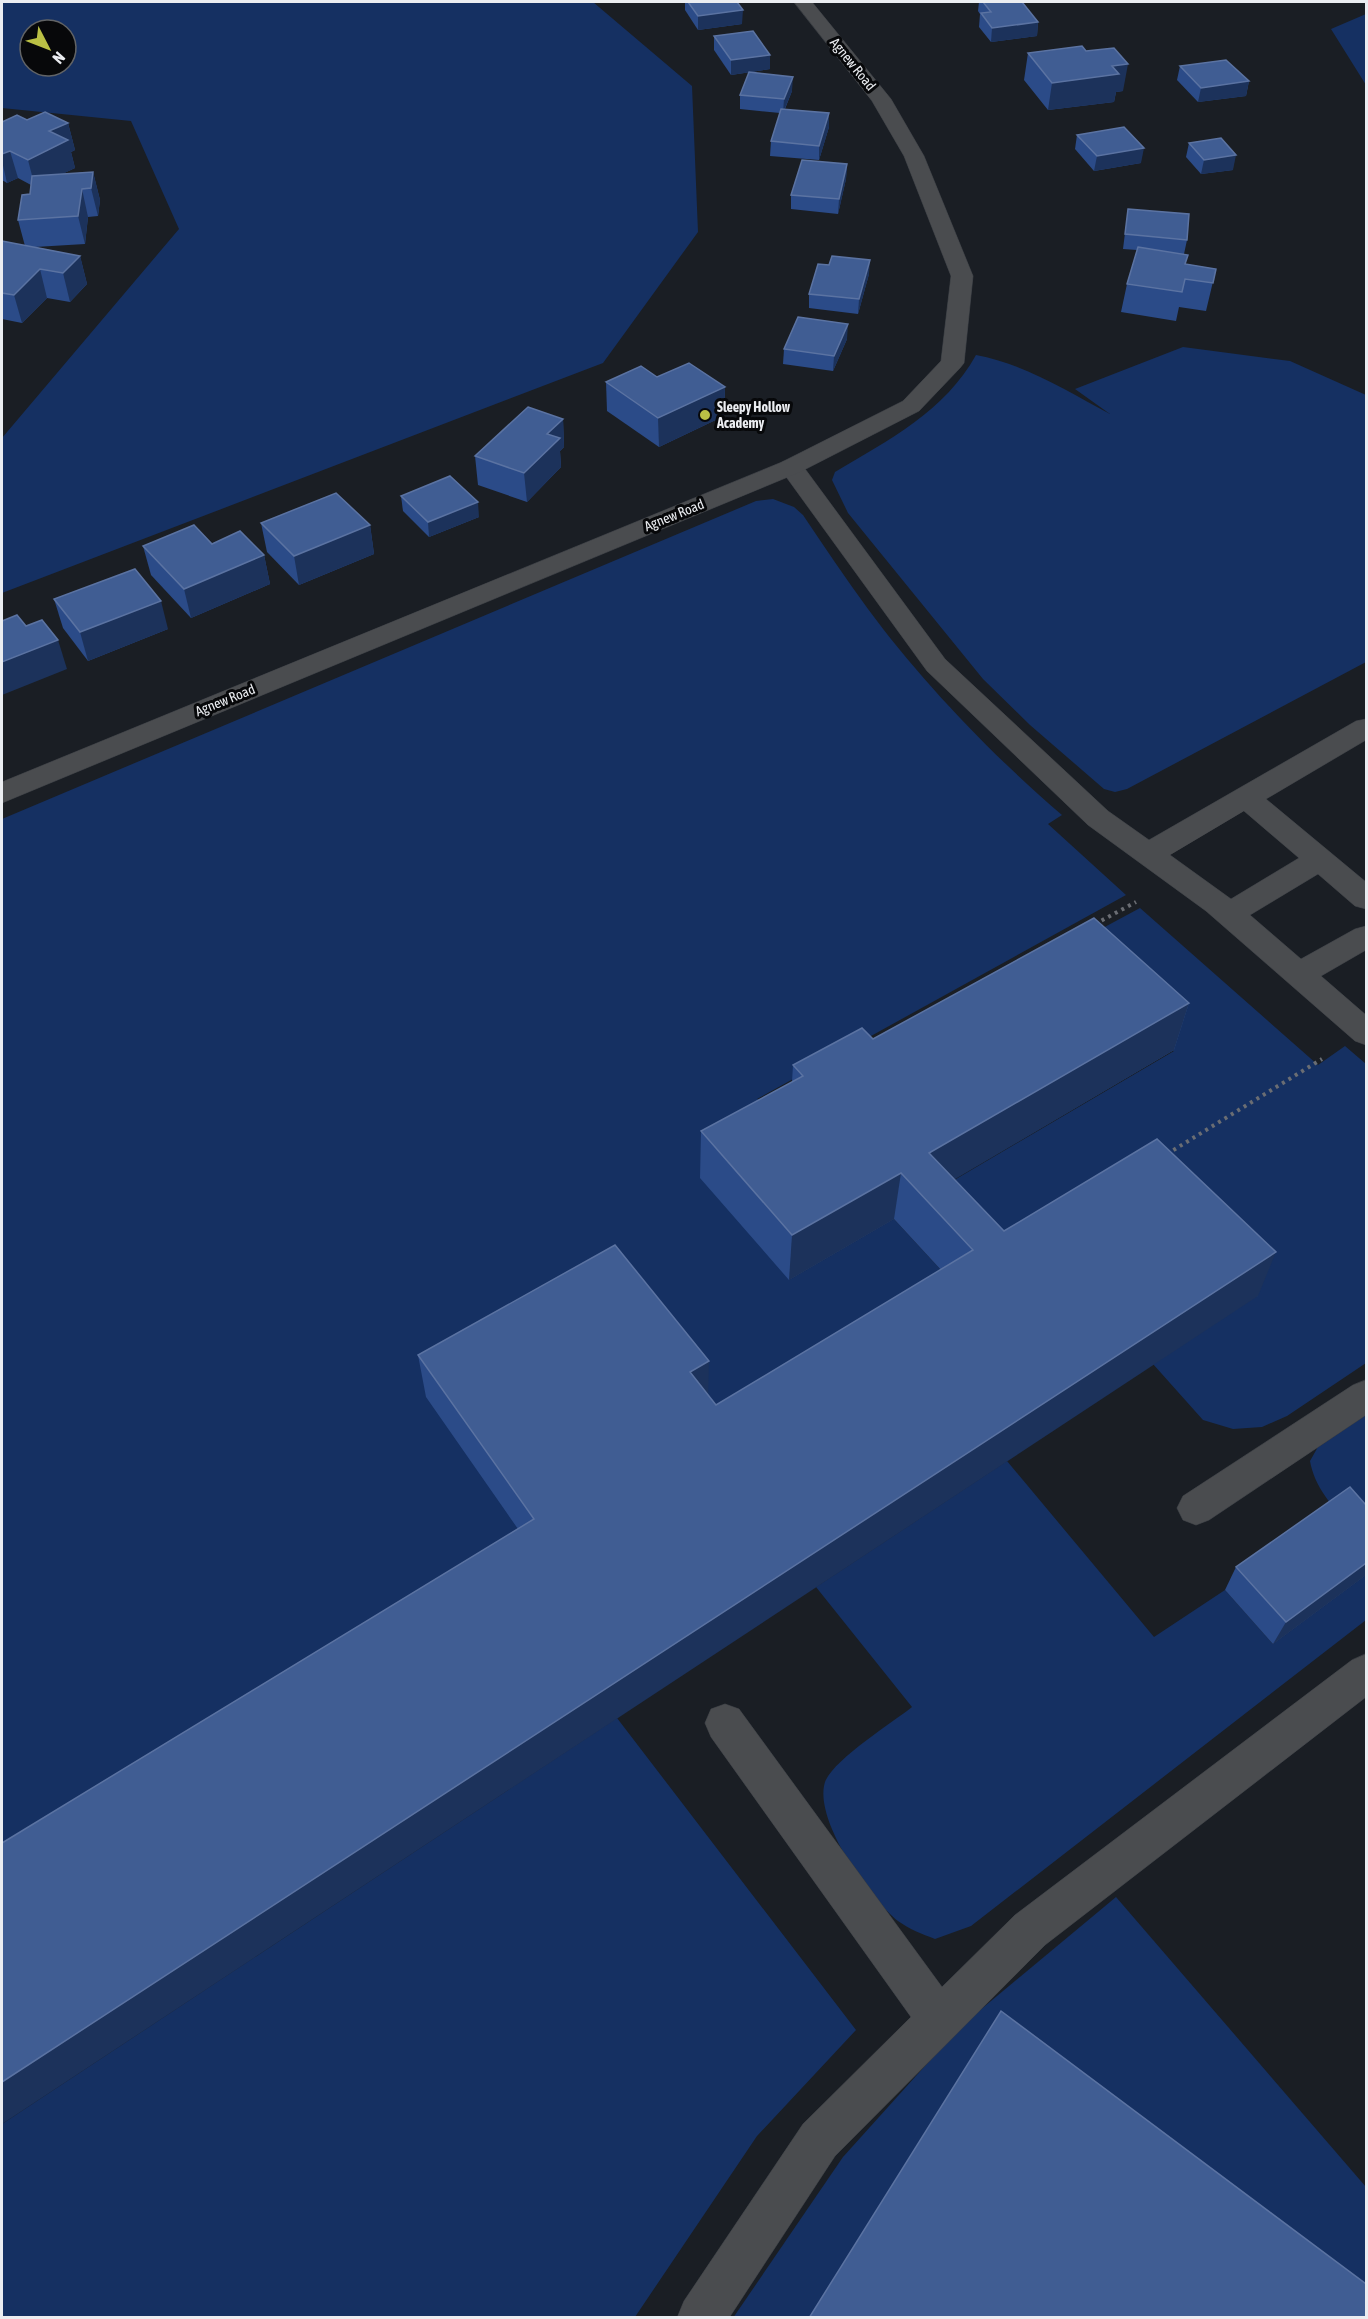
<svg xmlns="http://www.w3.org/2000/svg" width="1368" height="2319" viewBox="0 0 1368 2319" font-family="'Asap Condensed',sans-serif">
<rect width="100%" height="100%" fill="#1a1e24"/>
<g fill="#153062" fill-rule="evenodd">
<path d="M2,2H593L692,86L698,232L603,363L2,593V438L179,229L131,121L2,108ZM30,30H66V66H30Z"/>
<polygon points="1366,14 1366,85 1331,29"/>
<path d="M1183,347L1290,361L1366,395V662L1127,789L1115,792L1104,789L1030,725L983,679L848,513L832,480L835,472C889,440 945,411 976,355C1025,364 1067,391 1110,414L1075,389Z"/>
<path d="M773,499L794,507L803,515C824,546 845,578 868,609C921,681 994,757 1062,815L1048,824L1126,895L757,1099L790,1112L789,1280L894,1219L964,1295L2,1890V819L756,501Z"/>
<polygon points="1140,908 1318,1065 1345,1046 1366,1064 1366,1363 1287,1416 1262,1427 1233,1429 1203,1420 1153,1364 994,1276 922,1199 1174,1051 1062,950"/>
<path d="M1366,1409V1542C1344,1518 1316,1495 1310,1461L1323,1438Z"/>
<path d="M1007,1461L1154,1637L1225,1590L1273,1644L1366,1575V1620L971,1926L935,1939C922,1934 909,1929 898,1921C870,1899 813,1820 825,1782C833,1760 892,1723 912,1707L816,1587Z"/>
<polygon points="617,1718 856,2030 757,2136 635,2317 2,2318 2,2124"/>
<polygon points="1116,1897 1366,2187 1366,2317 733,2318 843,2157 961,2026"/>
</g>
<g fill="none" stroke-linecap="round" stroke-linejoin="round">
<defs>
<g id="lane">
<path d="M791,460L800,462L945,659L1108,811L1149,840L1356,721L1366,719V740L1266,799L1366,882V909L1355,906L1318,874L1250,915L1301,959L1355,929L1366,926V950L1321,976L1366,1015V1045L1355,1041L1206,911L1088,825L927,671L779,467L782,462ZM1244,811L1299,858L1231,899L1170,855Z"/>
<polygon points="1366,1380 1366,1415 1209,1520 1196,1525 1183,1520 1177,1508 1183,1496 1353,1385"/>
<polygon points="1366,1654 1366,1697 1045,1945 835,2156 729,2318 677,2318 684,2301 803,2124 911,2017 711,1737 705,1723 711,1709 725,1704 739,1709 942,1987 1015,1915 1352,1660"/>
</g>
<polygon id="street" points="794,2 812,2 891,99 924,156 973,276 964,363 960,368 919,411 800,472 2,803 2,782 782,462 903,401 941,361 951,276 904,156 872,101"/>
</defs>
<use href="#lane" stroke="#373b41" stroke-width="1"/>
<use href="#street" stroke="#373b41" stroke-width="1"/>
<g stroke="#6a6d73" stroke-width="4" stroke-dasharray="3 4.5" stroke-linecap="butt">
<polyline points="1095,924 1136,902"/>
<polyline points="1167,1154 1322,1059"/>
</g>
<use href="#lane" fill="#4a4c4f" fill-rule="evenodd"/>
<use href="#street" fill="#4a4c4f" fill-rule="evenodd"/>
</g>
<g fill="#2b4b88">
<polygon points="685,2 737,2 742,24 698,30 685,10"/>
<polygon points="979,2 1022,2 1038,22 1037,36 991,42 979,27 980,14 978,11"/>
<polygon points="714,36 770,55 770,69 731,75 714,50"/>
<polygon points="1028,53 1123,91 1116,92 1114,102 1048,110 1024,80"/>
<polygon points="1180,66 1249,81 1246,96 1198,102 1177,80"/>
<polygon points="792,91 785,109 829,127 819,160 770,156 771,141 780,113 740,109 740,95"/>
<polygon points="27,120 68,123 75,150 71,152 75,168 62,174 93,172 100,200 98,216 88,217 85,244 35,247 80,256 87,284 70,302 47,298 22,323 2,319 2,241 25,246 18,220 30,194 31,185 18,178 7,183 2,180 2,122"/>
<polygon points="1077,135 1141,163 1094,171 1075,149"/>
<polygon points="1189,143 1233,170 1201,174 1186,157"/>
<polygon points="847,164 846,179 838,214 791,209 791,195"/>
<polygon points="1128,209 1187,240 1184,254 1186,264 1216,269 1206,311 1179,307 1176,321 1121,312 1127,284 1137,250 1123,249"/>
<polygon points="869,274 858,314 809,308 809,294"/>
<polygon points="847,339 833,371 783,364 784,349"/>
<polygon points="657,377 725,387 724,416 659,447 607,411 606,382"/>
<polygon points="563,419 564,447 560,451 561,467 527,502 478,485 475,456"/>
<polygon points="401,496 479,517 429,537 403,511"/>
<polygon points="261,523 370,525 374,554 299,585 267,552"/>
<polygon points="143,546 264,555 270,584 191,618 151,575"/>
<polygon points="54,599 168,629 88,661 63,628"/>
<polygon points="1189,1003 1174,1050 954,1179 1004,1231 1258,1296 518,1529 426,1397 418,1355 708,1395 716,1405 941,1270 894,1219 789,1280 700,1178 701,1131 792,1082 793,1065 873,1039"/>
<polygon points="1366,1505 1366,1575 1273,1644 1225,1590 1236,1567"/>
</g>
<g fill="#1c325b">
<polygon points="743,10 742,24 698,30 698,16"/>
<polygon points="1038,22 1037,36 991,42 992,28"/>
<polygon points="770,55 770,69 731,75 731,60"/>
<polygon points="1128,64 1123,91 1116,92 1114,102 1048,110 1052,83 1112,66"/>
<polygon points="793,77 792,91 783,113 784,99"/>
<polygon points="1249,81 1246,96 1198,102 1201,88"/>
<polygon points="829,113 829,127 819,160 819,146"/>
<polygon points="68,123 75,150 71,152 75,168 35,187 28,160 49,131"/>
<polygon points="1144,148 1141,163 1094,171 1097,156"/>
<polygon points="10,151 18,178 7,183 2,161 2,154"/>
<polygon points="1236,155 1233,170 1201,174 1204,160"/>
<polygon points="847,164 846,179 838,214 839,199"/>
<polygon points="93,172 100,200 98,216 91,188"/>
<polygon points="82,189 88,217 85,244 78,216"/>
<polygon points="80,256 87,284 70,302 63,273"/>
<polygon points="870,260 869,274 858,314 859,299"/>
<polygon points="40,269 47,298 22,323 14,295"/>
<polygon points="848,324 847,339 833,371 834,356"/>
<polygon points="725,387 724,416 659,447 658,418"/>
<polygon points="563,419 564,447 560,451 561,467 527,502 524,473 547,434"/>
<polygon points="478,502 479,517 429,537 428,522"/>
<polygon points="370,525 374,554 299,585 294,556"/>
<polygon points="264,555 270,584 191,618 184,589"/>
<polygon points="161,601 168,629 88,661 80,632"/>
<polygon points="58,640 67,669 2,695 2,662"/>
<polygon points="1189,1003 1174,1050 923,1198 929,1153"/>
<polygon points="901,1173 894,1219 789,1280 792,1235"/>
<polygon points="1276,1252 1258,1296 2,2124 2,2082"/>
<polygon points="709,1361 708,1403 690,1372"/>
<polygon points="1366,1563 1366,1575 1273,1644 1286,1622"/>
</g>
<g fill="#405d93" stroke="#5b73a2" stroke-width="1.5">
<polygon points="688,2 737,2 743,10 698,16"/>
<polygon points="983,2 1022,2 1038,22 992,28 981,13 991,12"/>
<polygon points="753,31 770,55 731,60 714,36"/>
<polygon points="1082,46 1086,51 1114,48 1128,64 1112,66 1119,74 1052,83 1028,53"/>
<polygon points="1226,60 1249,81 1201,88 1180,66"/>
<polygon points="749,72 793,77 784,99 740,95"/>
<polygon points="781,109 829,113 819,146 771,141"/>
<polygon points="45,112 68,123 49,131 68,140 28,160 10,151 2,154 2,122 17,115 27,120"/>
<polygon points="1124,127 1144,148 1097,156 1077,135"/>
<polygon points="1221,138 1236,155 1204,160 1189,143"/>
<polygon points="802,160 847,164 839,199 791,195"/>
<polygon points="93,172 91,188 82,189 78,216 18,220 22,195 30,194 32,176"/>
<polygon points="1128,209 1189,214 1187,240 1125,234"/>
<polygon points="2,241 80,256 63,273 40,269 14,295 2,293"/>
<polygon points="1138,247 1188,255 1185,264 1216,269 1213,283 1185,279 1182,292 1127,284"/>
<polygon points="832,256 870,260 859,299 809,294 818,264 829,265"/>
<polygon points="798,317 848,324 834,356 784,349"/>
<polygon points="689,363 725,387 658,418 606,382 641,366 657,377"/>
<polygon points="528,407 563,419 547,434 560,438 524,473 475,456"/>
<polygon points="450,476 478,502 428,522 401,496"/>
<polygon points="336,493 370,525 294,556 261,523"/>
<polygon points="194,525 212,544 240,531 264,555 184,589 143,546"/>
<polygon points="135,569 161,601 80,632 54,599"/>
<polygon points="17,615 26,626 42,620 58,640 2,662 2,621"/>
<polygon points="1094,918 1189,1003 929,1153 1004,1231 1157,1139 1276,1252 2,2082 2,1843 534,1519 418,1355 615,1245 709,1361 690,1372 716,1405 973,1250 901,1173 792,1235 701,1131 803,1076 793,1065 862,1028 873,1039"/>
<polygon points="1350,1487 1366,1505 1366,1563 1286,1622 1236,1567"/>
<polygon points="1001,2011 1366,2284 1366,2318 809,2318"/>
</g>
<circle fill="#bac045" stroke="#07080a" stroke-width="2" cx="705" cy="415" r="6"/>
<g text-anchor="middle" stroke-width="6" stroke-linejoin="round" paint-order="stroke">
<g font-size="14" fill="#ebedf1" stroke="#07080a">
<text transform="translate(853 64) rotate(51)" y="5">Agnew Road</text>
<text transform="translate(674 515) rotate(-22)" y="5">Agnew Road</text>
<text transform="translate(225 700) rotate(-22)" y="5">Agnew Road</text>
</g>
<g font-size="14" font-weight="bold" fill="#ebedf1" stroke="#07080a" text-anchor="start">
<text x="717" y="412">Sleepy Hollow<tspan x="717" dy="16">Academy</tspan></text>
</g>
</g>
<rect width="1368" height="2319" fill="none" stroke="#ebedf1" stroke-width="6"/>
<g transform="translate(48 48) rotate(132)"><circle r="28" fill="#07080a" stroke="#626466" stroke-width="1.5"/>
<path d="M0-4.5L10 22L0 15L-10 22Z" fill="#bac045"/>
<text y="-9" font-size="16" font-weight="bold" text-anchor="middle" fill="#ebedf1">N</text>
</g>
</svg>
